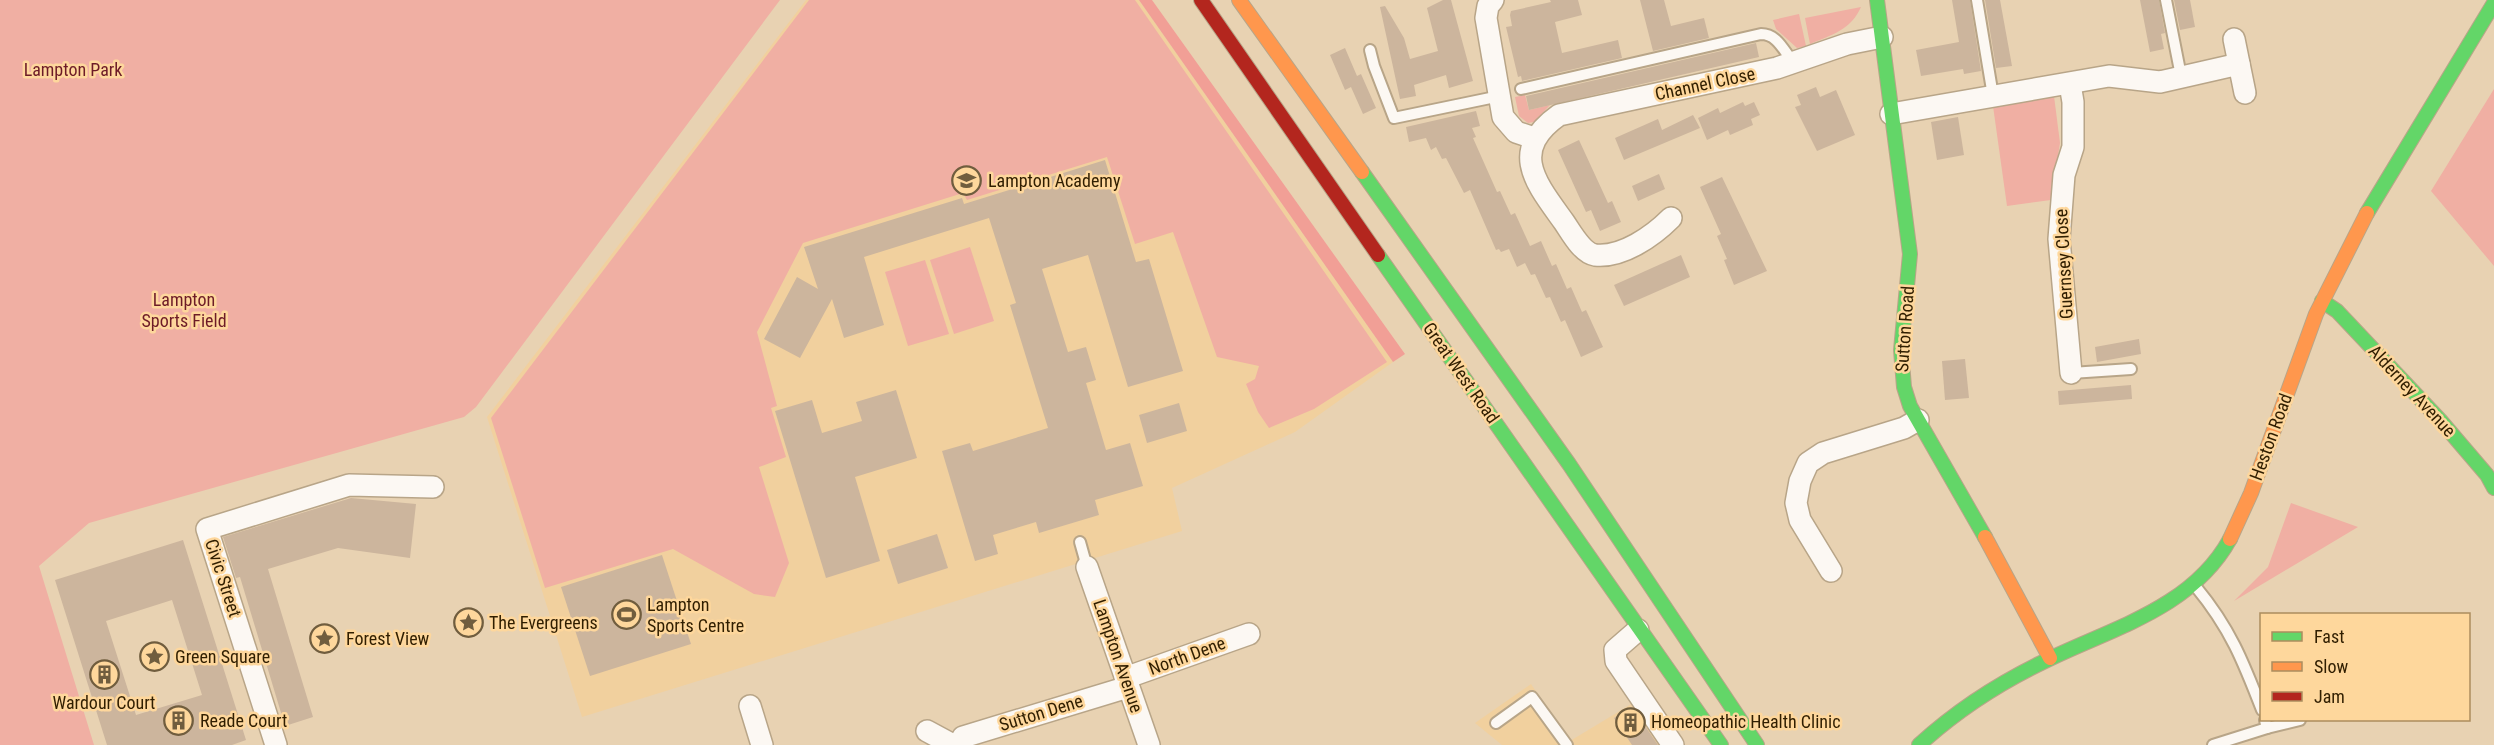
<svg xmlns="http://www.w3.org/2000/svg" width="2494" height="745" viewBox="0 0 2494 745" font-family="'Roboto Condensed',sans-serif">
<rect width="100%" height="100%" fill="#e8d2b2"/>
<g fill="#f1d09e">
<polygon points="806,0 1139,0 1393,362 1295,432 1172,488 1182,531 582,717 487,417"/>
<polygon points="1531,684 1570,741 1633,703 1663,745 1502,745 1475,723"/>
</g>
<g fill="#f0afa3">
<polygon points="0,0 780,0 476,407 464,417 89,523 39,566 94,745 0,745"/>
<polygon points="809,0 1135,0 1387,362 1314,409 1269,428 1258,412 1246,384 1255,379 1259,366 1217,357 1173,232 1135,244 1107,157 967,200 963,193 803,243 757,332 777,406 771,408 786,457 759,467 789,563 775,597 754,594 673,549 545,588 491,418"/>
<path d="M1861,7C1851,30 1831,35 1810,44L1805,18Z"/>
<polygon points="1799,14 1806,46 1797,48 1776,29 1773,20"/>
<polygon points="2494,89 2494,266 2431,191"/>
<polygon points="1525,95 1529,110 1550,105 1534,122 1528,123 1519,116 1515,97"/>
<polygon points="2054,96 2060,143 2051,200 2007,206 1993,106"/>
<polygon points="970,247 994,321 954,334 930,260"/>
<polygon points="925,260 949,334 908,346 885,272"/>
<polygon points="2291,503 2358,527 2234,601 2268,567"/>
</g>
<polygon fill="#f19f96" points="1139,0 1152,0 1405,354 1393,362"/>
<g fill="#ccb59d" fill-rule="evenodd">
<polygon points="1443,0 1451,0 1473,81 1449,88 1446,75 1414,85 1416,96 1400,99 1380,7 1385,6 1404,38 1410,59 1438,51 1427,8"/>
<polygon points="1550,0 1578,0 1582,15 1555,22 1562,53 1618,40 1622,58 1522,81 1521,76 1518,77 1506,27 1512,26 1510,15 1511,11 1551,2"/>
<polygon points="1640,0 1664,0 1671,26 1704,18 1709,38 1653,51"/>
<polygon points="1952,0 1970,0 1981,71 1964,74 1963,69 1921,76 1916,50 1959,42"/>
<polygon points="1985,0 2000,0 2012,66 1996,68"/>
<polygon points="2140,0 2159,0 2165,33 2161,34 2164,49 2150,52"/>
<polygon points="2174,0 2190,0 2195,27 2180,30"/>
<polygon points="1756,43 1759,57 1529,110 1526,96"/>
<polygon points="1345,48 1357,76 1361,74 1376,108 1363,114 1351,87 1345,90 1330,55"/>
<polygon points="1816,87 1820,97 1836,90 1855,135 1817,151 1795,107 1801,105 1797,95"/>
<polygon points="1743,102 1745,106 1754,102 1760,115 1751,119 1753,125 1730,135 1728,130 1707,140 1698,118 1718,108 1720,113"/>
<polygon points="1476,111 1480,126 1472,128 1476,137 1473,138 1497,192 1500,191 1511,215 1515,213 1530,246 1541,241 1552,266 1556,264 1567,289 1571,287 1582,312 1586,310 1603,347 1581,357 1565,320 1561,322 1550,297 1546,298 1535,274 1531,275 1525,263 1517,267 1509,249 1501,252 1499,249 1496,250 1470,190 1464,193 1446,158 1442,159 1436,147 1431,150 1426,138 1409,142 1406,127"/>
<polygon points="1693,115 1700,128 1624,160 1615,138 1658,119 1662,130"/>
<polygon points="1958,117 1964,155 1937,160 1931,122"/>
<polygon points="1579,140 1608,203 1612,201 1621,222 1600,231 1591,210 1586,212 1558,150"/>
<polygon points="1105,160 1136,262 1149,259 1183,371 1128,387 1088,255 1042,269 1068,352 1086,347 1096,380 1086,383 1106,450 1130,443 1143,486 1095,500 1099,515 1039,533 1036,522 993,535 998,554 975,561 942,451 970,443 973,451 1048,428 1010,305 1016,303 989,218 864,257 884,325 844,338 832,299 800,358 764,339 797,277 818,289 804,247 962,198 964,204"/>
<polygon points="1659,174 1665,189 1638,201 1632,186"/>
<polygon points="1722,177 1767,271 1734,285 1724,260 1727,259 1717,236 1721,234 1700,187"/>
<polygon points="1681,255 1690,277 1624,306 1614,285"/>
<polygon points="2139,339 2141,354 2097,362 2095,347"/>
<polygon points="1965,359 1969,398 1945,400 1942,361"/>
<polygon points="2131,385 2132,399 2059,405 2058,391"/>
<polygon points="896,390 917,458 855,477 880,561 826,578 775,411 812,400 822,433 862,421 856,402"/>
<polygon points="1179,403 1187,431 1147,443 1139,415"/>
<polygon points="351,498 416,504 410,558 338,548 268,569 313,717 285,726 240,577 236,578 223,537"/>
<polygon points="937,534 948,568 898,584 887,550"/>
<path d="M183,540L246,740L232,745H107L55,580ZM172,600L202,695L136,715L106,621Z"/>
<polygon points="662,555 691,644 590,676 561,587"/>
<polygon points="1632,707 1658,745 1632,745 1614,718"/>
</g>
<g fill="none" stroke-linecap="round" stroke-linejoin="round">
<defs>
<g id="lane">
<polyline points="1977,0 1993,96"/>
<polyline points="2166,0 2181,76"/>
<polyline points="1370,50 1374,66 1394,118 1500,96"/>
<path d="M1521,89L1761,34C1778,34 1784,52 1794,63"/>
<polyline points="2071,373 2131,369"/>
<polyline points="1080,542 1087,567"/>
<path d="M2196,587C2230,628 2243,661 2262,710"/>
<polyline points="1496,723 1532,697 1567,745"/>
<polyline points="2267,728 2300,720"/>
<polyline points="2213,745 2267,728 2265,720"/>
</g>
<g id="street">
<polyline points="1493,0 1488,6 1486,18 1503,117 1516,132 1534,138"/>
<polyline points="2234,39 2245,93"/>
<polyline points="2070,84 2073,102 2073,147 2064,175 2059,239 2071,373"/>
<polyline points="1891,114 2109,76 2160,82 2239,64"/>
<path d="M1671,218C1653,236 1622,258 1595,255C1582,253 1571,232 1564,222C1536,183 1508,151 1559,115L1777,68L1847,44L1882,37"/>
<polyline points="1087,567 1149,745"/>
<polyline points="1831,571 1800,520 1796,503 1800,481 1808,463 1823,453 1904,428 1918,420"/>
<polyline points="1638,630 1615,650 1616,661 1673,745"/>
<polyline points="1125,678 1249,634"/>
<polyline points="750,706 762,745"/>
<polyline points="927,731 953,745"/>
<polyline points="276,745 207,529 349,485 433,487"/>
<polyline points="959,745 963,737 1128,687"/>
</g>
<g id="fast">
<polyline points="1877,0 1910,254 1901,350 1904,387 1910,406 1985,537"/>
<polyline points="1362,172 1569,464 1757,745"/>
<polyline points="2367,213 2494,3"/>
<polyline points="1378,255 1721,745"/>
<polyline points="2322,301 2337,311 2440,420 2487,475 2494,488"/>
<path d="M1919,745C1956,711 1996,685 2041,663C2108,629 2191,610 2230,539"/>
</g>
<g id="slow">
<polyline points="1239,0 1362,172"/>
<polyline points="1985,537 2050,658"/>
<polyline points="2230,539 2251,493 2316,314 2367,213"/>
</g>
<polyline id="jam" points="1201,0 1378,255"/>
</defs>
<use href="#lane" stroke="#b8a588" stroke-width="14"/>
<use href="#street" stroke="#b8a588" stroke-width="24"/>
<use href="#fast" stroke="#b8a588" stroke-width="16"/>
<use href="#slow" stroke="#b8a588" stroke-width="16"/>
<use href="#jam" stroke="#b8a588" stroke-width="16"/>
<use href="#lane" stroke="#fcf8f3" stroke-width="10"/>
<use href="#street" stroke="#fcf8f3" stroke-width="21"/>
<use href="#fast" stroke="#63d668" stroke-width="14"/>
<use href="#slow" stroke="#ff974d" stroke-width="14"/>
<use href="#jam" stroke="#b3261e" stroke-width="14"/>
</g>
<defs>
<symbol id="school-ring" viewBox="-11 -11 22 22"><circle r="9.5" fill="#fed79c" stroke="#705d3e" stroke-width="1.5"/><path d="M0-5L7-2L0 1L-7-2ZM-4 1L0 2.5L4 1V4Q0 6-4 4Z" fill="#705d3e"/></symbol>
<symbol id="stadium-ring" viewBox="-11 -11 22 22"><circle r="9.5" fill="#fed79c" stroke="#705d3e" stroke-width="1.5"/><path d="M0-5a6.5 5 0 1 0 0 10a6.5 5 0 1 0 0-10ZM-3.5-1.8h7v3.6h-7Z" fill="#705d3e"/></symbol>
<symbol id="sight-ring" viewBox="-11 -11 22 22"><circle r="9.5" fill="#fed79c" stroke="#705d3e" stroke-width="1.5"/><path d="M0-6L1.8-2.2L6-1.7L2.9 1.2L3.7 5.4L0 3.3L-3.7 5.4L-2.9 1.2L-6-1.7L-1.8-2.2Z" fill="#705d3e"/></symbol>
<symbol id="building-ring" viewBox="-11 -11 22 22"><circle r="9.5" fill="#fed79c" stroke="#705d3e" stroke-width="1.5"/><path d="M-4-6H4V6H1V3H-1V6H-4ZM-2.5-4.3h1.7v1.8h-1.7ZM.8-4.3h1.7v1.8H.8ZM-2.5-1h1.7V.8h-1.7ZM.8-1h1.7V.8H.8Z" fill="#705d3e"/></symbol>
</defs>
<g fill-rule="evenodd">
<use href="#school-ring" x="950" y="164" width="33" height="33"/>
<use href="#stadium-ring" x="610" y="598" width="33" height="33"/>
<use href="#sight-ring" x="452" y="606" width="33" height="33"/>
<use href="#sight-ring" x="308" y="622" width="33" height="33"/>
<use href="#sight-ring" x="138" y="640" width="33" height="33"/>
<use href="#building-ring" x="88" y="658" width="33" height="33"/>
<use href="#building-ring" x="162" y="704" width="33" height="33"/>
<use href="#building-ring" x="1614" y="706" width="33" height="33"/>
</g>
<g text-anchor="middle" stroke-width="5" stroke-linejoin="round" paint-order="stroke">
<g font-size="18" fill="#6d1b27" stroke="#fed79c">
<text x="73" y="76">Lampton Park</text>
<text x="184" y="306">Lampton<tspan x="184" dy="21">Sports Field</tspan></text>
</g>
<g font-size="18" fill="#301e00" stroke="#fed79c">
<text transform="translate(1705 84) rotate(-12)" y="6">Channel Close</text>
<text transform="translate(2064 264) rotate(-93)" y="6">Guernsey Close</text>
<text transform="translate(1905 329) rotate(-86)" y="6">Sutton Road</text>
<text transform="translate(1461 373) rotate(55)" y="6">Great West Road</text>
<text transform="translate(2412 391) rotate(47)" y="6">Alderney Avenue</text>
<text transform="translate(2271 437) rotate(-70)" y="6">Heston Road</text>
<text transform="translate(223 578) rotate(72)" y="6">Civic Street</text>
<text transform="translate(1118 656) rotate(71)" y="6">Lampton Avenue</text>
<text transform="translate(1187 656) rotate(-20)" y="6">North Dene</text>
<text transform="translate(1041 713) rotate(-17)" y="6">Sutton Dene</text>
</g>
<g font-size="18" fill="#301e00" stroke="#fed79c" text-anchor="start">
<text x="988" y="187">Lampton Academy</text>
<text x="647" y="611">Lampton<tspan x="647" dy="21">Sports Centre</tspan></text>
<text x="489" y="629">The Evergreens</text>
<text x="346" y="645">Forest View</text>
<text x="175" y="663">Green Square</text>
<text x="104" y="709" text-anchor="middle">Wardour Court</text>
<text x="200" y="727">Reade Court</text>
<text x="1651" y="728">Homeopathic Health Clinic</text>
</g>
</g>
<rect x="2260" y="613" width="210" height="108" fill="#fed79c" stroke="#ac8d5e" stroke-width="1.5"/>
<rect x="2272" y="632" width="30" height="9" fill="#63d668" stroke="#ac8d5e" stroke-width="1.5"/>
<text x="2314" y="643" font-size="18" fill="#301e00">Fast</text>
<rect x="2272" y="662" width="30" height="9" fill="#ff974d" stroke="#ac8d5e" stroke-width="1.5"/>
<text x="2314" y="673" font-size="18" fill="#301e00">Slow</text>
<rect x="2272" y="692" width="30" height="9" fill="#b3261e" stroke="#ac8d5e" stroke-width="1.5"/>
<text x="2314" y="703" font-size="18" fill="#301e00">Jam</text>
</svg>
